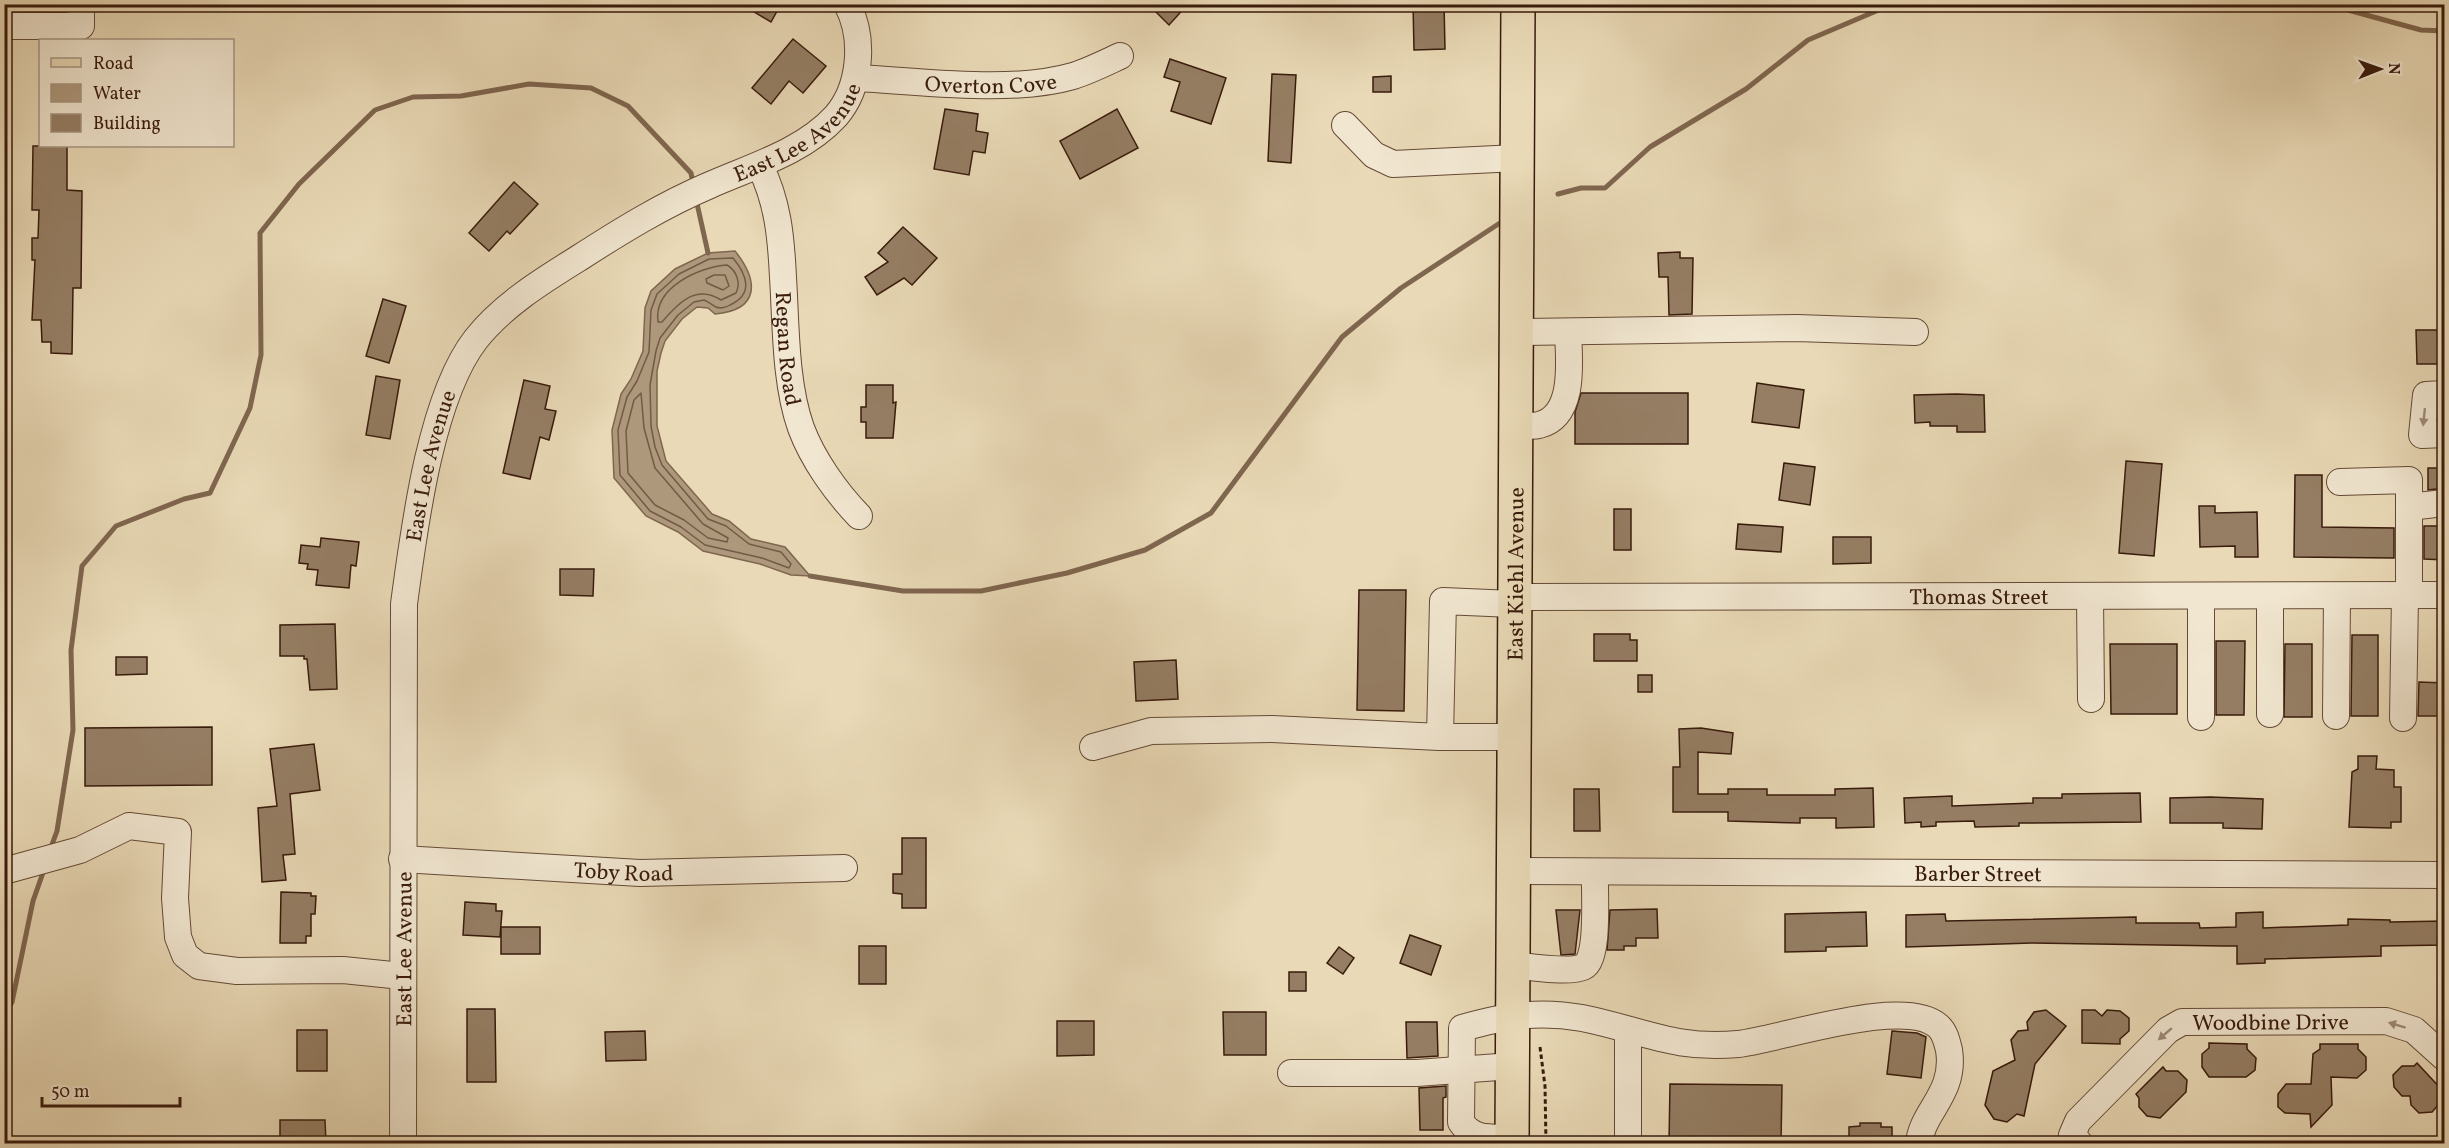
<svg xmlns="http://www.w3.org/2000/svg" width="2449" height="1148" viewBox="0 0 2449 1148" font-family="Vollkorn,serif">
<rect width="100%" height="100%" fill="#e9d9b6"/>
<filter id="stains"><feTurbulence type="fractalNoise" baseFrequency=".00333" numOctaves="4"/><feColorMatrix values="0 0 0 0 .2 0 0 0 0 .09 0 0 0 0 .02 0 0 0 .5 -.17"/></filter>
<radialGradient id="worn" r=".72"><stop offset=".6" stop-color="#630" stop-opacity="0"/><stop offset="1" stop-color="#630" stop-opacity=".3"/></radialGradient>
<path fill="#ad987c" stroke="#7f664f" stroke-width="1.5" d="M735,251C759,281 760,310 715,314L708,308L697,307L682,319L665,341L661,353L657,371V426L666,461L712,514L729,521L751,539L785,547L810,576L791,575L760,564L703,551L678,532L646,516L614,478L612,430L621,394L631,379L643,351L645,308L651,291L675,269L708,253Z"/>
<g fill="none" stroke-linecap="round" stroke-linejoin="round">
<g stroke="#735a44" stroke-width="1.5">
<path d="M733,258C747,275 754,294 730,305C727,307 720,309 716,307C712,305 709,302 704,300L694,302L678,315L660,338L656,351L650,385L651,426L655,447L662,465L708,519L726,526L749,544L781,552L791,564L789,568L762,558L705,545L681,527L650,511L620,475L618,430L627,397L637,381L649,352L651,310L657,294L679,274L709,259Z"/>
<path d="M727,265C737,271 741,283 736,293L721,300C696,284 678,303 662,322H658C653,287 700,267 727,265Z"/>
<polygon points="714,275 725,275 729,286 723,290 707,283 706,279"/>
<polygon points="641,393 644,428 655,468 703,524 728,538 727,542 708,538 684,520 655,505 628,473 626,431 634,400"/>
</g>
<g stroke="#7f664f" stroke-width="5">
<polyline points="2326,4 2421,30 2444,31"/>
<polyline points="1558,194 1581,188 1605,188 1650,147 1746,89 1808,40 1881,9 2021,8 2042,4"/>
<polyline points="696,199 708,253"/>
<polyline points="810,576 903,591 981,591 1067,573 1145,550 1211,513 1342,337 1401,288 1506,219"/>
<polyline points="50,850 57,831 73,730 71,650 82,566 116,526 184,499 210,493 250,408 261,355 260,233 299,184 375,110 413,97 461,96 529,84 591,88 628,106 691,173 693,184"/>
<polyline points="4,1014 12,1002 33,901 45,867"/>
</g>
</g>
<g fill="#957e64" stroke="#391b0c" stroke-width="1.5">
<rect x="37" y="4" width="29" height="7"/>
<polygon points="741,4 781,4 771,22"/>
<polygon points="1148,4 1188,4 1169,25"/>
<polygon points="1413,4 1444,4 1445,49 1414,50"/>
<polygon points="793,39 826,66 803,93 789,81 771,104 752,88"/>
<polygon points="1170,59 1226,78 1211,124 1171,111 1180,82 1164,77"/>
<polygon points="1272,74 1296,75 1291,163 1268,161"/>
<polygon points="1391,76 1391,92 1373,92 1373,77"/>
<polygon points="945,109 978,114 976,131 988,133 985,153 973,151 969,175 934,169"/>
<polygon points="1117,109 1138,148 1080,179 1060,141"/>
<polygon points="33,146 67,146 67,190 82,191 81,288 73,288 72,354 51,353 51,342 42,342 41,320 32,320 35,260 32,260 32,238 38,238 39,210 32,210"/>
<polygon points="514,182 538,204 510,234 507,231 489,251 469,233"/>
<polygon points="903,227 937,258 912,285 904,278 877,295 865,277 888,262 878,253"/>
<polygon points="1680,252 1680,258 1693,258 1692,314 1669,315 1668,277 1659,277 1658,253"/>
<polygon points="383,299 406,306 389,363 366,356"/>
<polygon points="2416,330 2445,330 2445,364 2417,364"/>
<polygon points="376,376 400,380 390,439 366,435"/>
<polygon points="524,380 550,386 545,409 556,411 549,440 540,437 530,479 503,473"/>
<polygon points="1757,383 1804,390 1799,428 1752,422"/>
<polygon points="866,385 893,385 893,403 896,402 893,438 866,438 866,422 861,422 861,407 866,407"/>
<polygon points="1581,393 1688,393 1688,444 1575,444 1575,412"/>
<polygon points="1956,394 1984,395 1985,432 1957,432 1957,426 1930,426 1930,422 1915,423 1914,395"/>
<polygon points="2126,461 2162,464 2154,556 2119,553"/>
<polygon points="1784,463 1815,467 1810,505 1779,500"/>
<polygon points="2428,468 2445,468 2445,488 2428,490"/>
<polygon points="2295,475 2322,475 2322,527 2394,528 2394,558 2294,557"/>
<polygon points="2199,506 2215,506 2215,513 2257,512 2258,557 2235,557 2235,546 2200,547"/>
<rect x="1614" y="509" width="17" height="41"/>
<polygon points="1738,524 1783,527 1781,552 1736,549"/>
<polygon points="2424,526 2445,526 2445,560 2424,559"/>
<polygon points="1833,537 1871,537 1871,563 1833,564"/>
<polygon points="321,538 359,542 356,566 351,565 349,588 316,585 318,570 307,569 308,564 299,563 301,545 320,547"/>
<polygon points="560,569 594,569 593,596 560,595"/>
<polygon points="1359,590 1406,590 1404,711 1357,710"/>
<polygon points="335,624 337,689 310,690 307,659 304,659 304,656 280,656 280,625"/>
<polygon points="1594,634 1630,634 1630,640 1637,640 1637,661 1594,661"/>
<polygon points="2352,635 2378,635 2378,716 2351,716"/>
<polygon points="2216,641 2245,641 2244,715 2216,715"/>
<polygon points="2110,644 2177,644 2177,714 2111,714"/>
<polygon points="2285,644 2312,644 2312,717 2284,717"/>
<polygon points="116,657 147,657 147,674 116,675"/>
<polygon points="1176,660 1178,699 1136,701 1134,662"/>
<rect x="1638" y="675" width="14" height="17"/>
<polygon points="2419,682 2445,683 2445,716 2418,716"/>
<polygon points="212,727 212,785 85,786 85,728"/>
<polygon points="1701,728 1733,733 1731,754 1698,752 1698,794 1728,794 1728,789 1767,789 1767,795 1835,795 1835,789 1873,788 1874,827 1836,828 1836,818 1800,818 1800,823 1728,821 1728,812 1673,812 1673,767 1680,767 1679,729"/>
<polygon points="314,744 320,790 290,794 295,854 283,855 286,880 262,882 258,808 277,806 270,749"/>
<polygon points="2358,756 2377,756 2376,769 2394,770 2394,787 2401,787 2401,822 2391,822 2391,828 2349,827 2352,772 2358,769"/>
<polygon points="1574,789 1599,789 1600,831 1574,831"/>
<polygon points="2140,793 2141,822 2019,823 2019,826 1975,827 1974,821 1936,822 1936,826 1921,827 1921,822 1905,823 1904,798 1952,796 1952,806 2033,803 2033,798 2062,798 2062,794"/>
<polygon points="2210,797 2263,799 2262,829 2223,828 2223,823 2170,823 2170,798"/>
<polygon points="902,838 926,838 926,908 902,908 902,894 893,893 893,874 902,874"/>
<polygon points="281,892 311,893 311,896 316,896 315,914 311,914 311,936 306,936 306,943 280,943"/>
<polygon points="465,902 496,904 496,911 502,911 500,937 463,935"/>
<polygon points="1657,909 1658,938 1636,938 1636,946 1624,946 1624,950 1607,950 1610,910"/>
<polygon points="1556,910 1580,910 1575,954 1561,955"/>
<polygon points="1866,912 1867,946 1826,947 1826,951 1785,952 1785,914"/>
<polygon points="2263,912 2263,928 2348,925 2348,919 2390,920 2390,922 2445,921 2445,945 2381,946 2381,956 2265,959 2265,963 2237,964 2237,946 2224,946 2032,943 1906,947 1906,915 1945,914 1946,921 2136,917 2136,923 2199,923 2200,928 2236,927 2236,913"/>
<rect x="501" y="927" width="39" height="27"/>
<polygon points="1410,935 1441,946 1431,975 1400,963"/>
<rect x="859" y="946" width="27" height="38"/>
<polygon points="1339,947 1354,958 1343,974 1327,963"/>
<rect x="1289" y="972" width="17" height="19"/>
<polygon points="467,1009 495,1009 496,1082 467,1082"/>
<polygon points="2046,1010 2066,1026 2035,1064 2024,1116 2017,1114 2007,1122 1994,1119 1985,1105 1993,1071 2015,1060 2011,1040 2018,1031 2028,1030 2027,1022 2034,1012"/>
<polygon points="2082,1010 2095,1010 2102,1016 2107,1010 2120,1011 2129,1018 2129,1031 2120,1039 2120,1044 2082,1043"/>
<polygon points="1223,1012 1266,1012 1266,1055 1224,1055"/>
<polygon points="1057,1021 1094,1021 1094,1055 1057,1056"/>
<polygon points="1406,1022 1437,1022 1438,1056 1407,1058"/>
<rect x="297" y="1030" width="30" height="41"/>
<polygon points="645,1031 646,1060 606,1061 605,1032"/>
<polygon points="1892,1031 1917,1033 1926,1037 1921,1078 1887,1074"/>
<polygon points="2209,1043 2247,1044 2247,1049 2256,1058 2255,1070 2246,1077 2209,1077 2202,1067 2202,1054 2209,1048"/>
<polygon points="2320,1044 2358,1044 2358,1049 2366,1057 2366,1070 2357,1078 2331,1077 2332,1105 2311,1127 2310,1114 2285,1113 2278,1107 2278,1094 2286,1084 2311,1084 2313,1054 2320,1049"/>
<polygon points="2417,1063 2443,1091 2440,1094 2440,1103 2432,1112 2419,1113 2411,1105 2410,1096 2402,1096 2394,1087 2393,1075 2402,1066 2414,1066"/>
<polygon points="2163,1067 2166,1071 2178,1071 2187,1080 2186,1092 2160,1118 2147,1116 2139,1107 2139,1098 2136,1094"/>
<polygon points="1670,1084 1782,1085 1781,1143 1669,1143"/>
<polygon points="1446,1086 1446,1097 1443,1098 1443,1130 1420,1130 1419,1088"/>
<polygon points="280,1120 325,1120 326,1143 280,1143"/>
<polygon points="1860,1123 1881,1123 1881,1127 1892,1127 1892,1143 1849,1143 1849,1127 1860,1126"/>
</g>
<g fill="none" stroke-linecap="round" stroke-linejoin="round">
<defs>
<g id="minor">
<polyline points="4,26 81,26 81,4"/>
<path id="s1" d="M856,78C921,81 1011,94 1073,76C1089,71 1105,63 1120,56"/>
<polyline points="1345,125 1374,155 1393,164 1517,158"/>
<path id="s2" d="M760,166C778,202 781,237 783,277C786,325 785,383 801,428C813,460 836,492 859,516"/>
<polyline points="1516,332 1797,328 1915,332"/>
<polyline points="2444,394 2426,395 2422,435 2444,434"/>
<path d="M1515,425C1522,425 1532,427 1539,425C1576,416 1569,360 1568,332"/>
<polyline points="2340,482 2409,480 2409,596"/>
<polyline points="2409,507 2444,503"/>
<polyline points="2090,596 2091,699"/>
<polyline points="2270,596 2270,714"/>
<path id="s3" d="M1514,597L2444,595"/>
<polyline points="1513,604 1443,601 1440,737 1513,737"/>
<polyline points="2336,716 2337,596"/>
<polyline points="2201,717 2201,596"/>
<polyline points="2403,718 2405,596"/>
<polyline points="1093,747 1151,731 1272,729 1440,737"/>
<path id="s4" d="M402,859L640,873L844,868"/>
<polyline points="4,871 80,850 129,826 178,832 175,898 178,937 185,955 199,966 237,971 343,970 402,976"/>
<path id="s5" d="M1513,871L2444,875"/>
<path d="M1513,965C1530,967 1569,973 1583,967C1600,960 1594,890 1595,872"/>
<polyline points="1291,1073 1417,1073 1512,1066"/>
<path d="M1512,1138C1491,1137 1473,1141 1461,1122L1462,1028C1505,1016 1538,1010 1582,1018C1642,1030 1674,1050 1738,1044C1782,1039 1904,996 1938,1026C1945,1032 1947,1042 1949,1050C1956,1094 1921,1112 1919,1144"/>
<path id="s6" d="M403,1144L404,604C414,530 430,398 476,339C503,305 542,281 579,258C621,231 663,205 710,185C753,166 803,152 836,116C861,87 865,38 847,4"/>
<polyline points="1628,1144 1628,1031"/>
<path id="s7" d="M2080,1144L2072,1135L2078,1121L2168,1030L2182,1022L2386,1021L2414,1030L2444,1057"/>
</g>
<g id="major">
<path id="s8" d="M1512,1144L1518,4"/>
</g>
</defs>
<use href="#minor" stroke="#654a36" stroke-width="28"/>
<use href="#major" stroke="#391b0c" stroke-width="36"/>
<polyline stroke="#391b0c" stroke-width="3" stroke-dasharray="4.5 3" stroke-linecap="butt" points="1540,1047 1545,1086 1546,1144"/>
<use href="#minor" stroke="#f1e6d0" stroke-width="26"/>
<use href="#major" stroke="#e9d9b6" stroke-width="33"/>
</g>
<defs><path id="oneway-solid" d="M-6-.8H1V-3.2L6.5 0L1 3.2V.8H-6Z" transform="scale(1.5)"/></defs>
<g fill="#9e8b78">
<use href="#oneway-solid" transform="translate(2424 417) rotate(96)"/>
<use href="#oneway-solid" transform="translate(2397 1025) rotate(-163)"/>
<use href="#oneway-solid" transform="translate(2165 1034) rotate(139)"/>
</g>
<g text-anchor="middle" stroke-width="4.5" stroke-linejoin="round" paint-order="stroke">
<g font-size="22" fill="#391b0c" stroke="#f1e6d0">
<text dy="8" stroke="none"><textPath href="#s1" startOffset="135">Overton Cove</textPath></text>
<text dy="8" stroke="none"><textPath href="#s6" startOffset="1203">East Lee Avenue</textPath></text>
<text dy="8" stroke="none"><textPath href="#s2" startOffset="186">Regan Road</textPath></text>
<text dy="8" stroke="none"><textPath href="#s6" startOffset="681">East Lee Avenue</textPath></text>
<text dy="8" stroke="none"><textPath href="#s8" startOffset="570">East Kiehl Avenue</textPath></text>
<text dy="8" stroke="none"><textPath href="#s3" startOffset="465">Thomas Street</textPath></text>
<text dy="8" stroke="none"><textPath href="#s4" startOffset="222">Toby Road</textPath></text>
<text dy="8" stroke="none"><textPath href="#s5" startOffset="465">Barber Street</textPath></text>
<text dy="8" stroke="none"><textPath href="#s6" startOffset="195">East Lee Avenue</textPath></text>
<text dy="8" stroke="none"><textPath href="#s7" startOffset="260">Woodbine Drive</textPath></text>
</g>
</g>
<rect width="2449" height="1148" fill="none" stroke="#e9d9b6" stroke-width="24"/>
<rect x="6" y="6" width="2437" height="1136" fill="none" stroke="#391b0c" stroke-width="3"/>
<rect x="12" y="12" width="2425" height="1124" fill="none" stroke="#391b0c" stroke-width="1.5"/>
<rect x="39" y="39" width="195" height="108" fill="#f1e6d0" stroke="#a79582" stroke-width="1.5"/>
<rect x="51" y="58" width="30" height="9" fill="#e9d9b6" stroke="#a79582" stroke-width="1.5"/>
<text x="93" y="69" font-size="18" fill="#391b0c">Road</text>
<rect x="51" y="84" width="30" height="18" fill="#ad987c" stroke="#a79582" stroke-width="1.5"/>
<text x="93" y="99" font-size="18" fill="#391b0c">Water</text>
<rect x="51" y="114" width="30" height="18" fill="#957e64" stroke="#a79582" stroke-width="1.5"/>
<text x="93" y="129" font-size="18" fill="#391b0c">Building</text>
<g transform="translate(2380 69) rotate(89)" stroke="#f1e6d0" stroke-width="4.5" paint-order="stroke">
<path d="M0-4.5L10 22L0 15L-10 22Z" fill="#391b0c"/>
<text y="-9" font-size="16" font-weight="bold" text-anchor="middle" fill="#391b0c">N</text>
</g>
<path d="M42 1097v9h138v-9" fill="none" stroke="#391b0c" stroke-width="3"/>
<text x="51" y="1097" font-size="18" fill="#391b0c" stroke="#f1e6d0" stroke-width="4.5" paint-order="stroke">50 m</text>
<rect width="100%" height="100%" filter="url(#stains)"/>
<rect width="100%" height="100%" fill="url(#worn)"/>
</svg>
